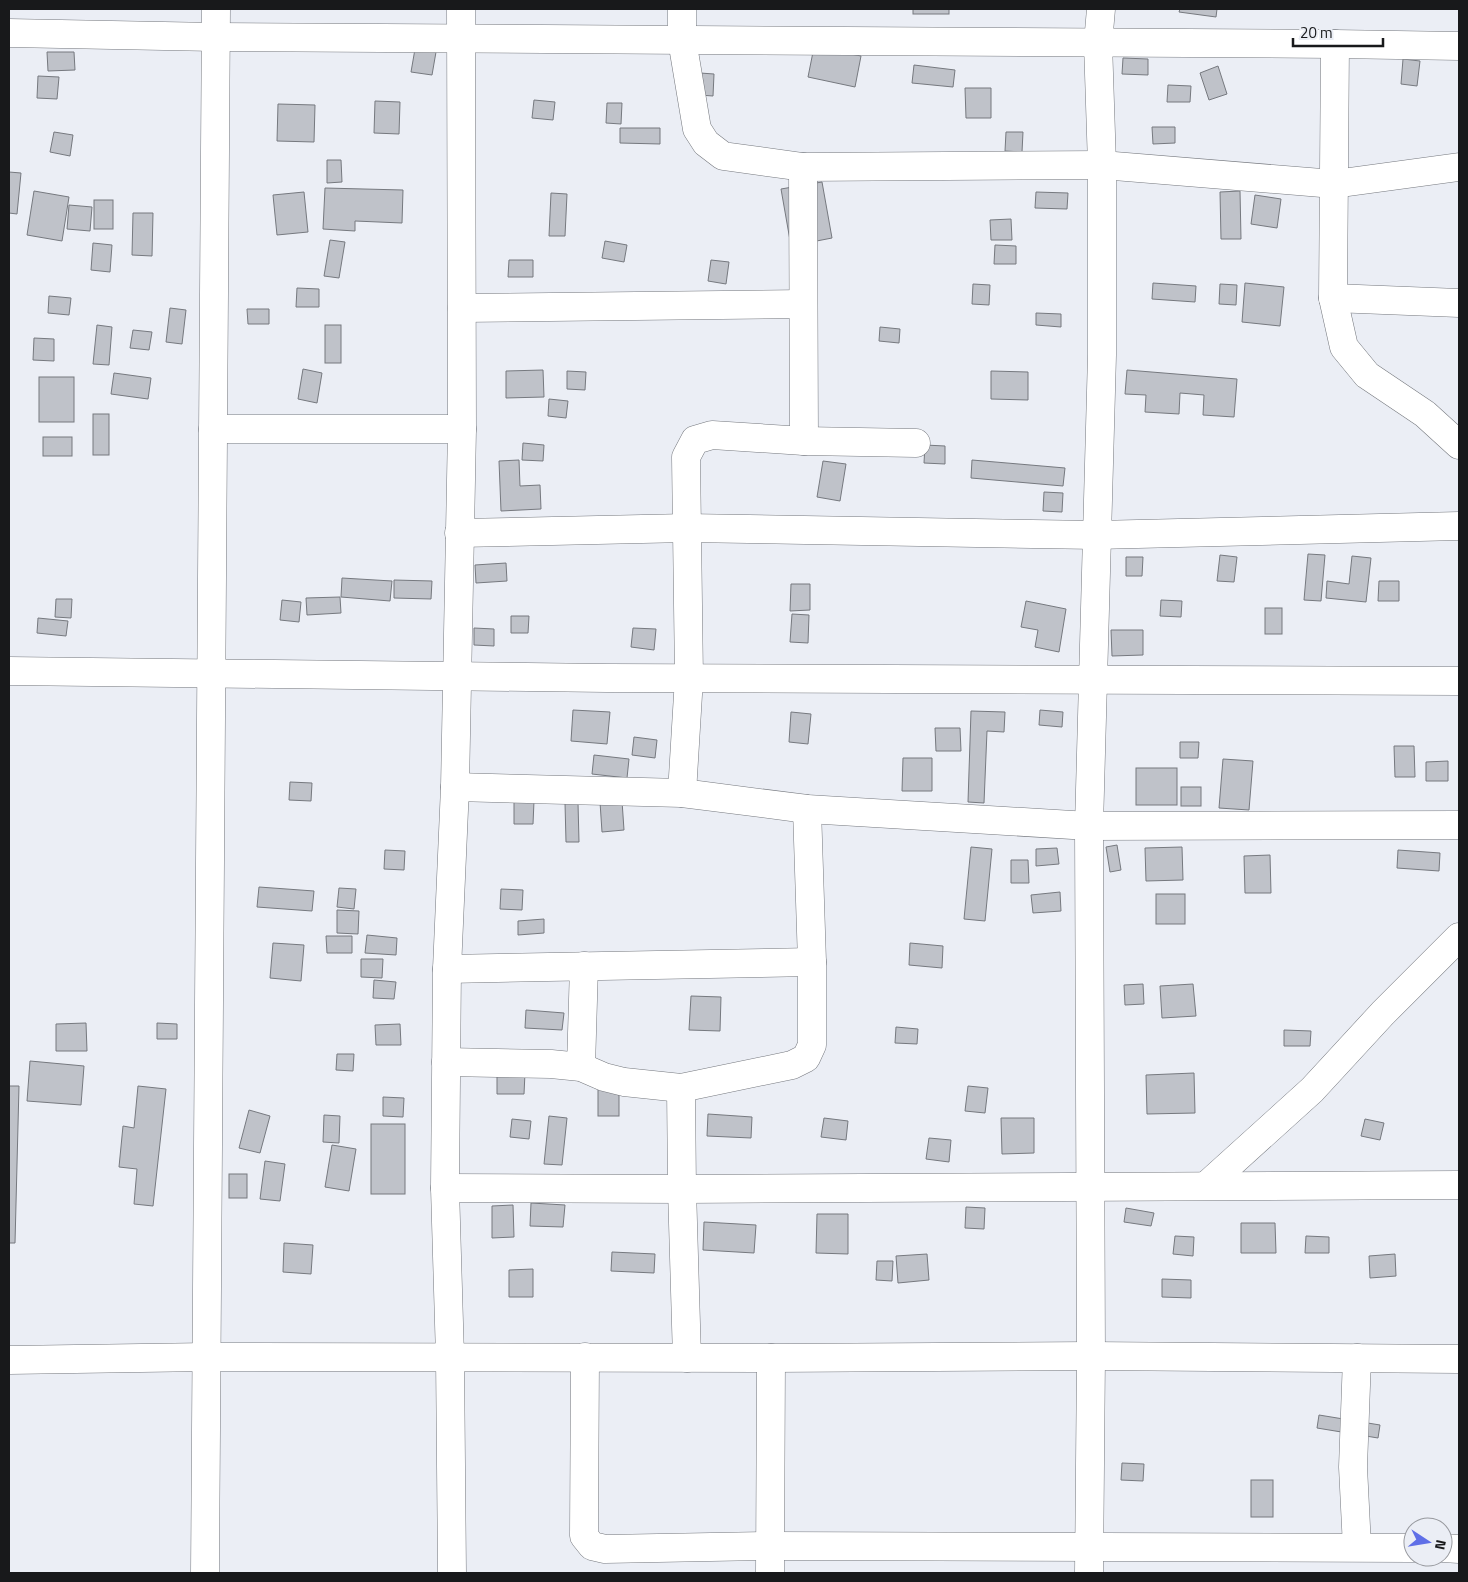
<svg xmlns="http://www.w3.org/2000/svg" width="1468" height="1582" viewBox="0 0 1468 1582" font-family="'Titillium Web',sans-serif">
<rect width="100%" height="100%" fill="#ebeef5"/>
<g fill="#bfc2c9" stroke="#76797f">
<rect x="913" y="9" width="36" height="5"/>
<polygon points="1180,9 1217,9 1216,17 1179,12"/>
<polygon points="814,47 861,56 855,87 808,77"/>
<polygon points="415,49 436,52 432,75 411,72"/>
<polygon points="47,52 74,52 75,70 48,71"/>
<polygon points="1123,58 1148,59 1148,75 1122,74"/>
<polygon points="1403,59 1420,61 1417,86 1401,84"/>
<polygon points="914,65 955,70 953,87 912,83"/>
<polygon points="1218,66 1227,94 1209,100 1200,73"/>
<polygon points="700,73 714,74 713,96 699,95"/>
<polygon points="38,76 59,77 57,99 37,98"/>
<polygon points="1168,85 1191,86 1190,102 1167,102"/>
<polygon points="965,88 991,88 991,118 966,118"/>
<polygon points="534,100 555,102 553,120 532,118"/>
<polygon points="375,101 400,102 399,134 374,133"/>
<polygon points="607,103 622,103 621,124 606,123"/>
<polygon points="278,104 315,105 314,142 277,141"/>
<polygon points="1152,127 1175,127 1175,143 1153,144"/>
<polygon points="620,128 660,128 660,144 620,143"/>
<polygon points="54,132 73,135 70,156 50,152"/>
<polygon points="1006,132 1023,132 1022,152 1005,151"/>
<polygon points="327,160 341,160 342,182 327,183"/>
<polygon points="9,172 21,173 17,214 9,213"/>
<polygon points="822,182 832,238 791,246 781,189"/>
<polygon points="325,188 403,190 402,223 355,221 355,231 323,229"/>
<polygon points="34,191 69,197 62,241 27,235"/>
<polygon points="1240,191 1241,239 1221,239 1220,192"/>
<polygon points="304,192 308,232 277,235 273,195"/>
<polygon points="1036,192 1068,193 1067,209 1035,208"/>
<polygon points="551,193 567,194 565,236 549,236"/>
<polygon points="1255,195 1281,199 1277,228 1251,224"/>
<rect x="94" y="200" width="19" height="29"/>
<polygon points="69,205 92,207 90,231 67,229"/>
<polygon points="133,213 153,213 152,256 132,255"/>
<polygon points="1011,219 1012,240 991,240 990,220"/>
<polygon points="330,240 345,242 339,278 324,276"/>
<polygon points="605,241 627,245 624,262 602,258"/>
<polygon points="93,243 112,245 110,272 91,270"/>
<polygon points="995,245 1016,246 1016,264 994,264"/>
<polygon points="509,260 533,260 533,277 508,277"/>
<polygon points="711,260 729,262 726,284 708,281"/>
<polygon points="1153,283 1196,286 1195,302 1152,299"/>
<polygon points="1245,283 1284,287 1280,326 1242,322"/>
<polygon points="973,284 990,285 989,305 972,304"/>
<polygon points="1220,284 1237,285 1236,305 1219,304"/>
<polygon points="297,288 319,289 319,307 296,307"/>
<polygon points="49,296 71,298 69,315 48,313"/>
<polygon points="170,308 186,310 182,344 166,342"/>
<polygon points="247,309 269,309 269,324 248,324"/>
<polygon points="1036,313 1061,314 1061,327 1036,325"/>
<polygon points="97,325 112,327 109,365 93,364"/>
<rect x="325" y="325" width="16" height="38"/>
<polygon points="880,327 900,329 899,343 879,341"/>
<polygon points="133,330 152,332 149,350 130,348"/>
<polygon points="34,338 54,339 54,361 33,360"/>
<polygon points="303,369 322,373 317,403 298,399"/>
<polygon points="543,370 544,397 506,398 506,371"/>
<polygon points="1127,370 1237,379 1234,417 1203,415 1204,395 1180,393 1179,414 1145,412 1146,395 1125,394"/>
<polygon points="567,371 586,372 585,390 567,389"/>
<polygon points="991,371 1028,372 1028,400 991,399"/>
<polygon points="114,373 151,378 148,399 111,394"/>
<rect x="39" y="377" width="35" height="45"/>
<polygon points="549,399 568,401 566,418 548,416"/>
<rect x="93" y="414" width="16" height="41"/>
<rect x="43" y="437" width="29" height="19"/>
<polygon points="523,443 544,445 543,461 522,460"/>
<polygon points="925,445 945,446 945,464 924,463"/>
<polygon points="519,460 520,486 540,485 541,509 501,511 499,461"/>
<polygon points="972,460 1065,468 1063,486 971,478"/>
<polygon points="823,461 846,464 840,501 817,497"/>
<polygon points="1044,492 1063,493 1062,512 1043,511"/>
<polygon points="1308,554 1325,555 1321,601 1304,600"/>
<polygon points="1220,555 1237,557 1234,582 1217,581"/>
<polygon points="1352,556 1371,558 1366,602 1326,598 1327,581 1349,584"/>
<polygon points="1126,557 1143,557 1142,576 1126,576"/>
<polygon points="506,563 507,581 476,583 475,565"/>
<polygon points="342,578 392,581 390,601 341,597"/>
<polygon points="394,580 432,581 431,599 394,598"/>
<polygon points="1379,581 1399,581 1399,601 1378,601"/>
<polygon points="791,584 810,584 810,610 790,611"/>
<polygon points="340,597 341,613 307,615 306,598"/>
<polygon points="56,599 72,599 71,618 55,617"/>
<polygon points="282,600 301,602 299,622 280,620"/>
<polygon points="1161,600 1182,601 1181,617 1160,616"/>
<polygon points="1026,601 1066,609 1059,652 1035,647 1038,630 1021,627"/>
<rect x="1265" y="608" width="17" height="26"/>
<polygon points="792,614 809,615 808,643 790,642"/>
<polygon points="511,616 529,616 528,633 511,633"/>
<polygon points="38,618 68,621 66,636 37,633"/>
<polygon points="474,628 494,629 494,646 474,645"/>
<polygon points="633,628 656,629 654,650 631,647"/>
<polygon points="1111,630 1143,630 1143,655 1112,656"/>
<polygon points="573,710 610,712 607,744 571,741"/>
<polygon points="1040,710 1063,712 1062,727 1039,725"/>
<polygon points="971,711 1005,712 1004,732 987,731 984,803 968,802"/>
<polygon points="791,712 811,714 808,744 789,742"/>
<polygon points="935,728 960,728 961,751 936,751"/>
<polygon points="634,737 657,740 655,758 632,755"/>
<polygon points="1180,742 1199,742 1198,758 1180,758"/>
<polygon points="1394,746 1414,746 1415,777 1395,777"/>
<polygon points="594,755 629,759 627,778 592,774"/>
<polygon points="903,758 932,758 932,791 902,791"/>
<polygon points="1223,759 1253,761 1249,810 1219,808"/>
<polygon points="1448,761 1448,781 1426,781 1426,762"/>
<rect x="1136" y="768" width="41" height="37"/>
<polygon points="290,782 312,783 311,801 289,800"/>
<rect x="1181" y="787" width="20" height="19"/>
<polygon points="514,800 534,801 533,824 514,824"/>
<polygon points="622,801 624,830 602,832 600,802"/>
<polygon points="565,803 578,803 579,842 566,842"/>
<polygon points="1117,845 1121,870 1110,872 1106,847"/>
<polygon points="971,847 992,849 985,921 964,919"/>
<polygon points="1182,847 1183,880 1146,881 1145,848"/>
<polygon points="1057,848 1059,864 1036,866 1036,849"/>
<polygon points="385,850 405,851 404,870 384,869"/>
<polygon points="1398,850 1440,853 1439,871 1397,868"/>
<polygon points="1270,855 1271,893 1245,893 1244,856"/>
<polygon points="1011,860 1028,860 1029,883 1011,883"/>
<polygon points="259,887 314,891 312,911 257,907"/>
<polygon points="339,888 356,889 354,909 337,907"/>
<polygon points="501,889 523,890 522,910 500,909"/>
<polygon points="1060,892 1061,911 1033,913 1031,895"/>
<rect x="1156" y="894" width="29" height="30"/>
<polygon points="337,910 359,911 358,934 337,933"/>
<polygon points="544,919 544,933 518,935 518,921"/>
<polygon points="367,935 397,938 396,955 365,953"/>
<polygon points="326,936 352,936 352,953 327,953"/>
<polygon points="273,943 304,945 301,981 270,978"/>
<polygon points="910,943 943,946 942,968 909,965"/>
<polygon points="361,959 383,959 382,978 361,977"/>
<polygon points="374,980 396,982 394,999 373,998"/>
<polygon points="1143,984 1144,1004 1125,1005 1124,985"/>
<polygon points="1193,984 1196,1016 1162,1018 1160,986"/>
<polygon points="691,996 721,997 720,1031 689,1030"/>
<polygon points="526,1010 564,1013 562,1030 525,1028"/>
<polygon points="86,1023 87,1051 56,1051 56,1024"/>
<polygon points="157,1023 177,1024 177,1039 157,1039"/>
<polygon points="400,1024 401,1045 376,1045 375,1025"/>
<polygon points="896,1027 918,1029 917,1044 895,1043"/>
<polygon points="1284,1030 1311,1031 1310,1046 1284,1046"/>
<polygon points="337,1054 354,1054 353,1071 336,1070"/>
<polygon points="30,1061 84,1066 81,1105 27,1101"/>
<rect x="598" y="1072" width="21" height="44"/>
<polygon points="525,1073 524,1094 497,1094 497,1074"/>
<polygon points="1194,1073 1195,1113 1147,1114 1146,1075"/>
<polygon points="9,1086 19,1086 15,1243 9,1243"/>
<polygon points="138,1086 166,1089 153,1206 134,1204 137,1169 119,1167 123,1126 134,1128"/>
<polygon points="968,1086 988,1088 985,1113 965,1111"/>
<polygon points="383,1097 404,1098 403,1117 383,1116"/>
<polygon points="249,1110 270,1116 260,1153 239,1148"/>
<polygon points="708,1114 752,1117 751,1138 707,1136"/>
<polygon points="324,1115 340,1116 339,1143 323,1142"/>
<polygon points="549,1116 567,1118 562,1165 544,1164"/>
<polygon points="824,1118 848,1121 846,1140 821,1137"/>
<polygon points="1001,1118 1034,1118 1034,1153 1002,1154"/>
<polygon points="512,1119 531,1121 529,1139 510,1137"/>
<polygon points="1365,1119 1384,1123 1380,1140 1361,1136"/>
<rect x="371" y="1124" width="34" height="70"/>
<polygon points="929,1138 951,1140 949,1162 926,1159"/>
<polygon points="332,1145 356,1149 349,1191 325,1187"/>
<polygon points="265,1161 285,1164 280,1201 260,1199"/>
<rect x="229" y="1174" width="18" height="24"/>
<polygon points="531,1203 565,1205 563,1227 530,1226"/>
<polygon points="513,1205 514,1237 492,1238 492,1206"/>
<polygon points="966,1207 985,1208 984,1229 965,1228"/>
<polygon points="1126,1208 1154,1213 1151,1226 1124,1222"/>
<polygon points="817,1214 848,1214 848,1254 816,1253"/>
<polygon points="704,1222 756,1225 754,1253 703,1250"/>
<polygon points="1241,1223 1275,1223 1276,1253 1241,1253"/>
<polygon points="1175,1236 1194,1237 1193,1256 1173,1254"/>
<polygon points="1306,1236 1329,1237 1329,1253 1305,1253"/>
<polygon points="284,1243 313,1245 311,1274 283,1272"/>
<polygon points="612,1252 655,1254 654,1273 611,1271"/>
<polygon points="927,1254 929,1280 898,1283 896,1256"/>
<polygon points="1395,1254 1396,1276 1370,1278 1369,1256"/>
<polygon points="877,1261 893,1261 892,1281 876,1280"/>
<polygon points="533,1269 533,1297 509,1297 509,1270"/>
<polygon points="1162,1279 1191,1280 1191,1298 1162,1297"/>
<polygon points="1319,1415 1380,1425 1378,1438 1317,1428"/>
<polygon points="1122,1463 1144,1464 1143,1481 1121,1480"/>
<rect x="1251" y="1480" width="22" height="37"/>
</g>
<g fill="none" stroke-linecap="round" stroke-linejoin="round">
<defs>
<g id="minor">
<polyline points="682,9 682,40 697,129 706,143 723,156 803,167 1102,165 1334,184 1459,167"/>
<polyline points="9,33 215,37 1335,44 1459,46"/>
<polyline points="1335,44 1333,298 1344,347 1367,375 1425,414 1459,445"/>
<polyline points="803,167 804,441"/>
<polyline points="1333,298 1459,303"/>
<polyline points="462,308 803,304"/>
<polyline points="213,429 462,429"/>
<polyline points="459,533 687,528 1096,535 1459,526"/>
<polyline points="9,671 606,678 1459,681"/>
<polyline points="455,787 682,793 807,809 1089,826 1459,825"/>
<polyline points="682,793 689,678 686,457 695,440 712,435 804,441 916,443"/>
<polyline points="447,969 812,962"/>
<polyline points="446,1062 551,1064 581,1067 604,1077 624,1082 681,1088"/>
<polyline points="581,1067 584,966"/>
<polyline points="1207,1185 1312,1090 1383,1013 1459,937"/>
<polyline points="445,1188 682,1189 1459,1185"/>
<polyline points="585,1357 584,1536 592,1546 605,1549 770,1546 1413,1548"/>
<polyline points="687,1358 682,1189 681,1088 792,1065 806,1058 812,1045 812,962 807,809"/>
<polyline points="9,1360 207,1357 771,1358 1091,1356 1459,1359"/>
<polyline points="1357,1547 1353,1467 1357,1358"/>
<polyline points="1443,1548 1459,1549"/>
<polyline points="205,1573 216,9"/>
<polyline points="452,1573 450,1357 445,1188 447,969 455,787 462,429 461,9"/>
<polyline points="770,1573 771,1358"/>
<polyline points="1089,1573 1091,1356 1089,826 1102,355 1102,165 1098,43 1101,9"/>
</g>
</defs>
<use href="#minor" stroke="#75787e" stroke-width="29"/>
<use href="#minor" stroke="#fff" stroke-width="28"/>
</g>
<rect width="1468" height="1582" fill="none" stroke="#18191b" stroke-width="20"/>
<g transform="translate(1428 1542) rotate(102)"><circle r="24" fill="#ebeef5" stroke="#97999e"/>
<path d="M0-4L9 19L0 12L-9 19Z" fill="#5f6fe7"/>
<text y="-8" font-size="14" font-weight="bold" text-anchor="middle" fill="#18191b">N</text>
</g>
<path d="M1293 38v8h90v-8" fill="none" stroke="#18191b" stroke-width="2.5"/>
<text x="1300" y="38" font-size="15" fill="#18191b" stroke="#ebeef5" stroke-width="4" paint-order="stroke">20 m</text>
</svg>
